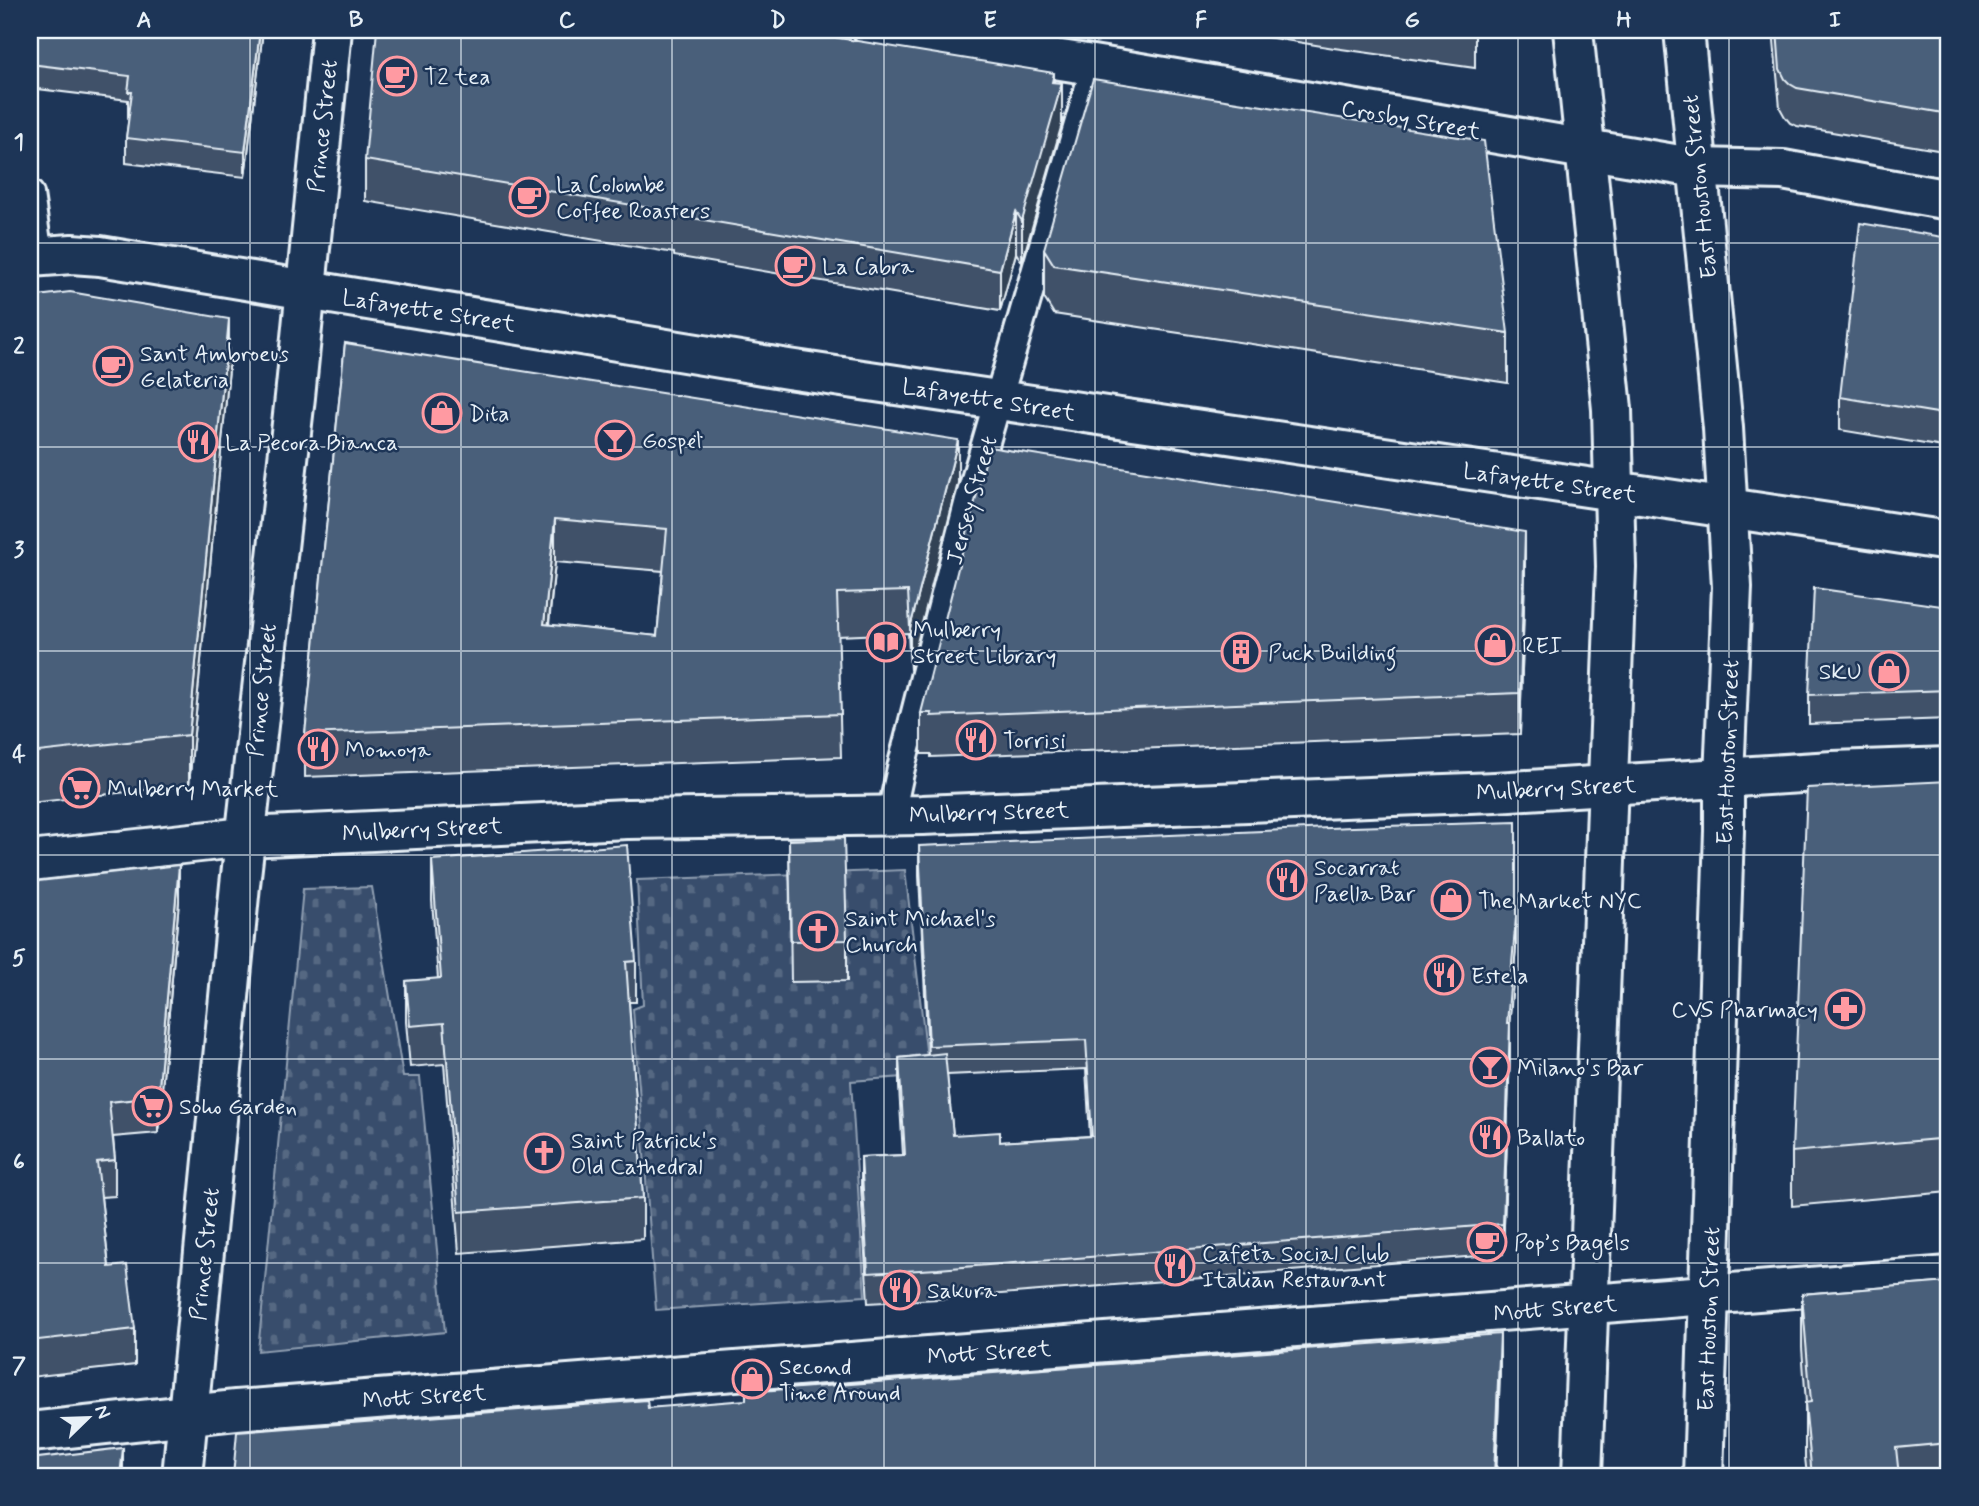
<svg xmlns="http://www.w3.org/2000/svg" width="1979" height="1506" viewBox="0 0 1979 1506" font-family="Mynerve,sans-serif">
<defs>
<pattern id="cemetery-stones" width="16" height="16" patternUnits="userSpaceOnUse" patternTransform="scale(1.75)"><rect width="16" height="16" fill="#374d6c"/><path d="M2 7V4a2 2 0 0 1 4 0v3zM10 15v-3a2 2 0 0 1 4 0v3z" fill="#546782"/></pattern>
</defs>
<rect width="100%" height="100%" fill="#1d3557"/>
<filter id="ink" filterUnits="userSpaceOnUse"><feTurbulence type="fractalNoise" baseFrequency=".0143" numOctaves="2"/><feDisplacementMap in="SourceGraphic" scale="14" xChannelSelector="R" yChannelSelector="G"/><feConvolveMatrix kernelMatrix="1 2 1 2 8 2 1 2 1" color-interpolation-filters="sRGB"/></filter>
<g filter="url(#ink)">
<g fill="url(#cemetery-stones)" stroke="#909fb2" stroke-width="2">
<polygon points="905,870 929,1075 851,1081 865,1296 656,1310 633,1009 643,1005 637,880"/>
<polygon points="372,887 403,1077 420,1077 445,1332 258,1351 303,889"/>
</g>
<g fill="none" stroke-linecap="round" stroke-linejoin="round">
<defs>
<g id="service">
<polyline points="30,194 39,256"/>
<polyline points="891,815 901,768 969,500 1095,66"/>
</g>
<g id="minor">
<polyline points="873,30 1117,69 1697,168 1783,170 1949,200"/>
<polyline points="30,861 245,837 627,819 922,815 1495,792 1833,771 1949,767"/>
<polyline points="30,1432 236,1410 1949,1276"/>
<polyline points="182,1476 240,885 295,397 332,30"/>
</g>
<polyline id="secondary" points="30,257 72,254 100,256 788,369 1614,491"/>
<g id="primary">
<polyline points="1573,30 1612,409 1616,567 1582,1476"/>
<polyline points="1684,30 1723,428 1732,587 1724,778 1724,831 1703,1476"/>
<polyline points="1614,491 1949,541"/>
</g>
</defs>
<use href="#service" stroke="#e8f1f8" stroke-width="32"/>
<use href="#minor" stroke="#e8f1f8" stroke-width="44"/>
<use href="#secondary" stroke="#e8f1f8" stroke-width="44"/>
<use href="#primary" stroke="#e8f1f8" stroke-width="44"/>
<use href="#service" stroke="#1d3557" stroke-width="26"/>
<use href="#minor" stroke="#1d3557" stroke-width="38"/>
<use href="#secondary" stroke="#1d3557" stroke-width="38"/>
<use href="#primary" stroke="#1d3557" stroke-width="38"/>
</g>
<g fill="#3f5169" stroke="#e8f1f8" stroke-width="2" fill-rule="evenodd">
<polygon points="30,30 263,30 245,177 126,163 126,138 129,117 128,117 128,100 30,88"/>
<polygon points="1224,30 1475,30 1475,68 1334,48"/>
<polygon points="1773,30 1949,30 1949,152 1797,126 1790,123 1785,117 1780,108"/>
<polygon points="1054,82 1062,124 1022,262 1016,253 1000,311 674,256 674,253 365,201 365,160"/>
<polygon points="1949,238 1949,448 1840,430 1840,397"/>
<polygon points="1044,249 1508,333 1508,383 1054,314 1044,298"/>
<polygon points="30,297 229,369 189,785 30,803"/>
<path d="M345,343L958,483L910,670L908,633L838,636L841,757L305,777V734ZM555,562L663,571L657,636L549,625Z"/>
<polygon points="1525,573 1520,734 931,757 931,754 921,754 921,713"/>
<polygon points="1949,607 1949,719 1809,724 1809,695"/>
<polygon points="1949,781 1949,1192 1792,1206 1792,1152"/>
<polygon points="789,840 847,940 847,981 791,982"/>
<path d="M919,846L1516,947L1509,1023L1510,1052L1503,1254L938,1299L868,1303L861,1187V1157L903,1155L899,1087V1058L928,1055L919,876ZM1086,1069L1090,1136L1000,1142L953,1135L947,1075Z"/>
<polygon points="432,860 636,961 636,1002 629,1002 643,1198 643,1239 459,1253 444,1064 410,1067 406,1022 406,981 438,979 432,901"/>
<polygon points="30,882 179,901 158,1133 113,1137 115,1160 115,1196 101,1197 109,1267 135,1329 135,1365 30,1377"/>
<polygon points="1949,1282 1949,1455 1948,1456 1948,1476 1807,1476 1805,1457 1805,1403 1806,1403 1802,1348 1802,1294"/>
<polygon points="1500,1371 1496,1476 233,1476 648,1408"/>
</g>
<g fill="#334255" stroke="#e8f1f8" stroke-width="2">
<polygon points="260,30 263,30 245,177 245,152"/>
<polygon points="1054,73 1054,109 1062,83 1062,124 1022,262 1022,221"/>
<polygon points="1016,212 1016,253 1000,311 1000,270"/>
<polygon points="229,319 229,369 189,785 189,735"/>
<polygon points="958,440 958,483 910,670 910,628"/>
<polygon points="555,519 555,562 544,667 544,624"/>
<polygon points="1525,532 1525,573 1520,734 1520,693"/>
<polygon points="1516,822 1516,947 1507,1052 1507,1023"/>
<polygon points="179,865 179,901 158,1133 158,1097"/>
<polygon points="1510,1023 1510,1052 1503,1254 1503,1224"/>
<polygon points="1500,1334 1500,1371 1496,1476 1494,1476"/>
<polygon points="123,1448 123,1476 120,1476"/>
</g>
<g fill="#495e7a" stroke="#e8f1f8" stroke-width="2" fill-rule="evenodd">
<polygon points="30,30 260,30 245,152 126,138 132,92 128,92 130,76 30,64"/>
<polygon points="377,30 790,30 1054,73 1052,82 1062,83 1022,221 1016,212 1000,270 674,215 674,212 365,160"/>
<polygon points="1777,30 1949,30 1949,114 1797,88 1790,84 1785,79 1780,69"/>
<polygon points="1093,79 1484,141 1508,333 1054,265 1044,249"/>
<polygon points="1860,223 1949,238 1949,415 1840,397"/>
<polygon points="70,292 229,319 189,735 30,753 30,297"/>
<path d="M345,343L958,440L910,628L908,591L837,593L841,714L305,734ZM555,519L667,529L657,636L544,624Z"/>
<polygon points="989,447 1525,532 1520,693 931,716 932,713 921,713"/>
<polygon points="1814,588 1949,607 1949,690 1809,695"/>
<polygon points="1949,781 1949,1138 1792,1152 1807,788"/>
<polygon points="1516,822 1516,917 1507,1023 1510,1023 1503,1224 938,1269 868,1273 861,1157 905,1155 899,1058 945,1053 953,1135 1000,1132 1000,1142 1092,1136 1086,1040 929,1046 919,846 1352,827"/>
<polygon points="844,838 847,940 791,941 789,840"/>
<polygon points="627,845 636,961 626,962 643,1198 459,1212 444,1023 410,1026 406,981 441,978 432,860"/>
<polygon points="179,865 158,1097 109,1102 115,1160 97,1162 109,1267 127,1265 135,1329 30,1341 30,882"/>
<polygon points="1949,1282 1949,1401 1944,1402 1948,1443 1896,1448 1899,1476 1812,1476 1805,1403 1811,1402 1802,1294"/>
<polygon points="1500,1334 1494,1476 1367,1476 1366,1467 1276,1473 1276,1476 233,1476 237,1432 647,1400 648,1408 746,1400 746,1392"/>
<polygon points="123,1448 120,1476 30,1476 30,1459"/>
</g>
</g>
<path fill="none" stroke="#e8f1f8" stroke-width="2" stroke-opacity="0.55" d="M250,30V1476M461,30V1476M672,30V1476M884,30V1476M1095,30V1476M1306,30V1476M1518,30V1476M1729,30V1476M30,243H1949M30,447H1949M30,651H1949M30,855H1949M30,1059H1949M30,1263H1949"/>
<defs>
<symbol id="cafe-ring" viewBox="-11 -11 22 22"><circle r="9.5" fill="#1d3557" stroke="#ff9aa2" stroke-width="1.5"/><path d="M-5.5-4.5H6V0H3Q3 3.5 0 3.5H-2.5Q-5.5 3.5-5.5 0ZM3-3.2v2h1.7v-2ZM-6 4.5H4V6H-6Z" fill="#ff9aa2"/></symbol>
<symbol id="shop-ring" viewBox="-11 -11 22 22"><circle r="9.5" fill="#1d3557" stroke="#ff9aa2" stroke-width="1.5"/><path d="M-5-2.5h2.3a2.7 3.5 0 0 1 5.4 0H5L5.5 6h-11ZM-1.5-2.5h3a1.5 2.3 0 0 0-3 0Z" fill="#ff9aa2"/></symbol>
<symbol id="bar-ring" viewBox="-11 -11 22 22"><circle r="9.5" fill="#1d3557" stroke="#ff9aa2" stroke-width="1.5"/><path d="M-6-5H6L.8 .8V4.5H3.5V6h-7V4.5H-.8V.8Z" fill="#ff9aa2"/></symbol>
<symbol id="restaurant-ring" viewBox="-11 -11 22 22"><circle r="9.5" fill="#1d3557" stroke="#ff9aa2" stroke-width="1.5"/><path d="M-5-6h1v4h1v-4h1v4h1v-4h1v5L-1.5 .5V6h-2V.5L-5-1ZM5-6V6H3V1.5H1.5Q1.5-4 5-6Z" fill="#ff9aa2"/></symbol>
<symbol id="library-ring" viewBox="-11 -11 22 22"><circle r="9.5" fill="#1d3557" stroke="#ff9aa2" stroke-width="1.5"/><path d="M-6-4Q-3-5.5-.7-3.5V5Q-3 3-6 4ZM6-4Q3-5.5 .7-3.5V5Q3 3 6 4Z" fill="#ff9aa2"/></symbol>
<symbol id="building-ring" viewBox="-11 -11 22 22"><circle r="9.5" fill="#1d3557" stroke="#ff9aa2" stroke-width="1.5"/><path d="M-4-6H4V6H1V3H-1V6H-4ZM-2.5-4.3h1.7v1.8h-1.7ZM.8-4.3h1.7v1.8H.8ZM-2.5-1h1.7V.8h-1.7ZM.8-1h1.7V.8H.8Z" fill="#ff9aa2"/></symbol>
<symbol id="supermarket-ring" viewBox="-11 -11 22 22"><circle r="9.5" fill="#1d3557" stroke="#ff9aa2" stroke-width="1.5"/><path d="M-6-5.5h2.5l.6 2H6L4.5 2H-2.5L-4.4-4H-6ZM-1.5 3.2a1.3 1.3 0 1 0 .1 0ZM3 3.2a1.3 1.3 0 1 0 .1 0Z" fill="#ff9aa2"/></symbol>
<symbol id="church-ring" viewBox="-11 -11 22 22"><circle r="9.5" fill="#1d3557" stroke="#ff9aa2" stroke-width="1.5"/><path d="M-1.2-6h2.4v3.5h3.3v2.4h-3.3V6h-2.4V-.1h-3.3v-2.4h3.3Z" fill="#ff9aa2"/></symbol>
<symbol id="pharmacy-ring" viewBox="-11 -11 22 22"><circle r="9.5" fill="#1d3557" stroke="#ff9aa2" stroke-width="1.5"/><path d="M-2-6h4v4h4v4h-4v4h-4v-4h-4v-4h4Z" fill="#ff9aa2"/></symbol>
</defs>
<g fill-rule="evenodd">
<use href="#cafe-ring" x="375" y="54" width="44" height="44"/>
<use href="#cafe-ring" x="507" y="175" width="44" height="44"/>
<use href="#cafe-ring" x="773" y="244" width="44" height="44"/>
<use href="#cafe-ring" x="91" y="344" width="44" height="44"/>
<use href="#shop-ring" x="420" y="391" width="44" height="44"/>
<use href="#bar-ring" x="593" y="418" width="44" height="44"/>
<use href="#restaurant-ring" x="176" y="420" width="44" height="44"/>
<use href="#library-ring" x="864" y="620" width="44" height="44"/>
<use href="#shop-ring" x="1473" y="623" width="44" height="44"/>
<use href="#building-ring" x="1219" y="630" width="44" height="44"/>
<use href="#shop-ring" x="1867" y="649" width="44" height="44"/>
<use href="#restaurant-ring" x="954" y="718" width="44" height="44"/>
<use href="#restaurant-ring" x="296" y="727" width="44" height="44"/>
<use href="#supermarket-ring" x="58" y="766" width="44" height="44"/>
<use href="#restaurant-ring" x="1265" y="858" width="44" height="44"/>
<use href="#shop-ring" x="1429" y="878" width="44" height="44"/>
<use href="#church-ring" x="796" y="909" width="44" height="44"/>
<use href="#restaurant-ring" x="1422" y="953" width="44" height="44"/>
<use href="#pharmacy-ring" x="1823" y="987" width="44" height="44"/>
<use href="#bar-ring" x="1468" y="1045" width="44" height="44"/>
<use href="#supermarket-ring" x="130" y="1084" width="44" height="44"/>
<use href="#restaurant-ring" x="1468" y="1115" width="44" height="44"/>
<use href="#church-ring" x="522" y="1131" width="44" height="44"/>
<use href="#cafe-ring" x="1465" y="1220" width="44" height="44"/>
<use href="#restaurant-ring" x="1153" y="1244" width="44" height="44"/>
<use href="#restaurant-ring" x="878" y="1268" width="44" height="44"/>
<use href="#shop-ring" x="730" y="1357" width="44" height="44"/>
</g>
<g text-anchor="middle" stroke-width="5" stroke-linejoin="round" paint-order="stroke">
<g font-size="23" fill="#e8f1f8" stroke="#1d3557" text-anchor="start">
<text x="424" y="84">T2 tea</text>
<text x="556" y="192">La Colombe<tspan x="556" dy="26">Coffee Roasters</tspan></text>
<text x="822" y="274">La Cabra</text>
<text x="140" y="361">Sant Ambroeus<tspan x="140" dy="26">Gelateria</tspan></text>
<text x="469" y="421">Dita</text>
<text x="642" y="448">Gospël</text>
<text x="225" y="450">La Pecora Bianca</text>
<text x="913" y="637">Mulberry<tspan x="913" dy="26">Street Library</tspan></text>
<text x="1522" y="653">REI</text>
<text x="1268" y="660">Puck Building</text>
<text x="1862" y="679" text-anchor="end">SKU</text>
<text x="1003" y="748">Torrisi</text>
<text x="345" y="757">Momoya</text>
<text x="107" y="796">Mulberry Market</text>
<text x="1314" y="875">Socarrat<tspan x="1314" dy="26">Paella Bar</tspan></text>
<text x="1478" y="908">The Market NYC</text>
<text x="845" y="926">Saint Michael's<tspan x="845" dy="26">Church</tspan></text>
<text x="1471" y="983">Estela</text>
<text x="1818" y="1017" text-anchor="end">CVS Pharmacy</text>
<text x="1517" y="1075">Milano's Bar</text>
<text x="179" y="1114">Soho Garden</text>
<text x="1517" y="1145">Ballato</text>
<text x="571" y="1148">Saint Patrick's<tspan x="571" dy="26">Old Cathedral</tspan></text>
<text x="1514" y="1250">Pop’s Bagels</text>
<text x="1202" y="1261">Cafeta Social Club<tspan x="1202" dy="26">Italian Restaurant</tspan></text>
<text x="927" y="1298">Sakura</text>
<text x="779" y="1374">Second<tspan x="779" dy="26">Time Around</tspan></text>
</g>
<g font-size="23" fill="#e8f1f8" stroke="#1d3557">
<text transform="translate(1411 119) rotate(10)" y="8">Crosby Street</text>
<text transform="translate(322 126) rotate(-84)" y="8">Prince Street</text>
<text transform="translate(1699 187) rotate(-96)" y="8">East Houston Street</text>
<text transform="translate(429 310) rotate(9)" y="8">Lafayette Street</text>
<text transform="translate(989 399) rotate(9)" y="8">Lafayette Street</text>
<text transform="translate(1550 482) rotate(8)" y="8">Lafayette Street</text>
<text transform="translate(971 500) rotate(-74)" y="8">Jersey Street</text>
<text transform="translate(261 690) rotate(-84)" y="8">Prince Street</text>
<text transform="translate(1727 752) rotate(-88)" y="8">East Houston Street</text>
<text transform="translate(1556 788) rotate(-3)" y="8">Mulberry Street</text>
<text transform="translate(989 812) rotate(-2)" y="8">Mulberry Street</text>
<text transform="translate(422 829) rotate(-3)" y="8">Mulberry Street</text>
<text transform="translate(204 1254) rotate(-84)" y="8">Prince Street</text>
<text transform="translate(1555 1308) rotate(-5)" y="8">Mott Street</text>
<text transform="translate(1708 1319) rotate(-88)" y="8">East Houston Street</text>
<text transform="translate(989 1352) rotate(-4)" y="8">Mott Street</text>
<text transform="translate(424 1396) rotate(-4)" y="8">Mott Street</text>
</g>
</g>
<rect width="1979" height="1506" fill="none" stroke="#1d3557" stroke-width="77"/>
<g transform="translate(88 1418) rotate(67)" stroke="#1d3557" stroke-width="5" paint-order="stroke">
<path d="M0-5L12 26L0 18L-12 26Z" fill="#e8f1f8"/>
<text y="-10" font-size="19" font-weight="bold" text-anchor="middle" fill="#e8f1f8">N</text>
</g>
<rect x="38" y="38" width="1902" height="1430" fill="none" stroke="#e8f1f8" stroke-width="2.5"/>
<g font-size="23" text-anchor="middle" font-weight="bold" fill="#e8f1f8">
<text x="144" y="27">A</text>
<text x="356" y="27">B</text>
<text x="567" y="27">C</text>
<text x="778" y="27">D</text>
<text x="990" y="27">E</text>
<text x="1201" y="27">F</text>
<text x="1412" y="27">G</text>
<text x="1624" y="27">H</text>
<text x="1835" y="27">I</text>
<text x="19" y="149">1</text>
<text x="19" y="353">2</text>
<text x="19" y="557">3</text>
<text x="19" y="761">4</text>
<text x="19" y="965">5</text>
<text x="19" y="1169">6</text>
<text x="19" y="1373">7</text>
</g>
</svg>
